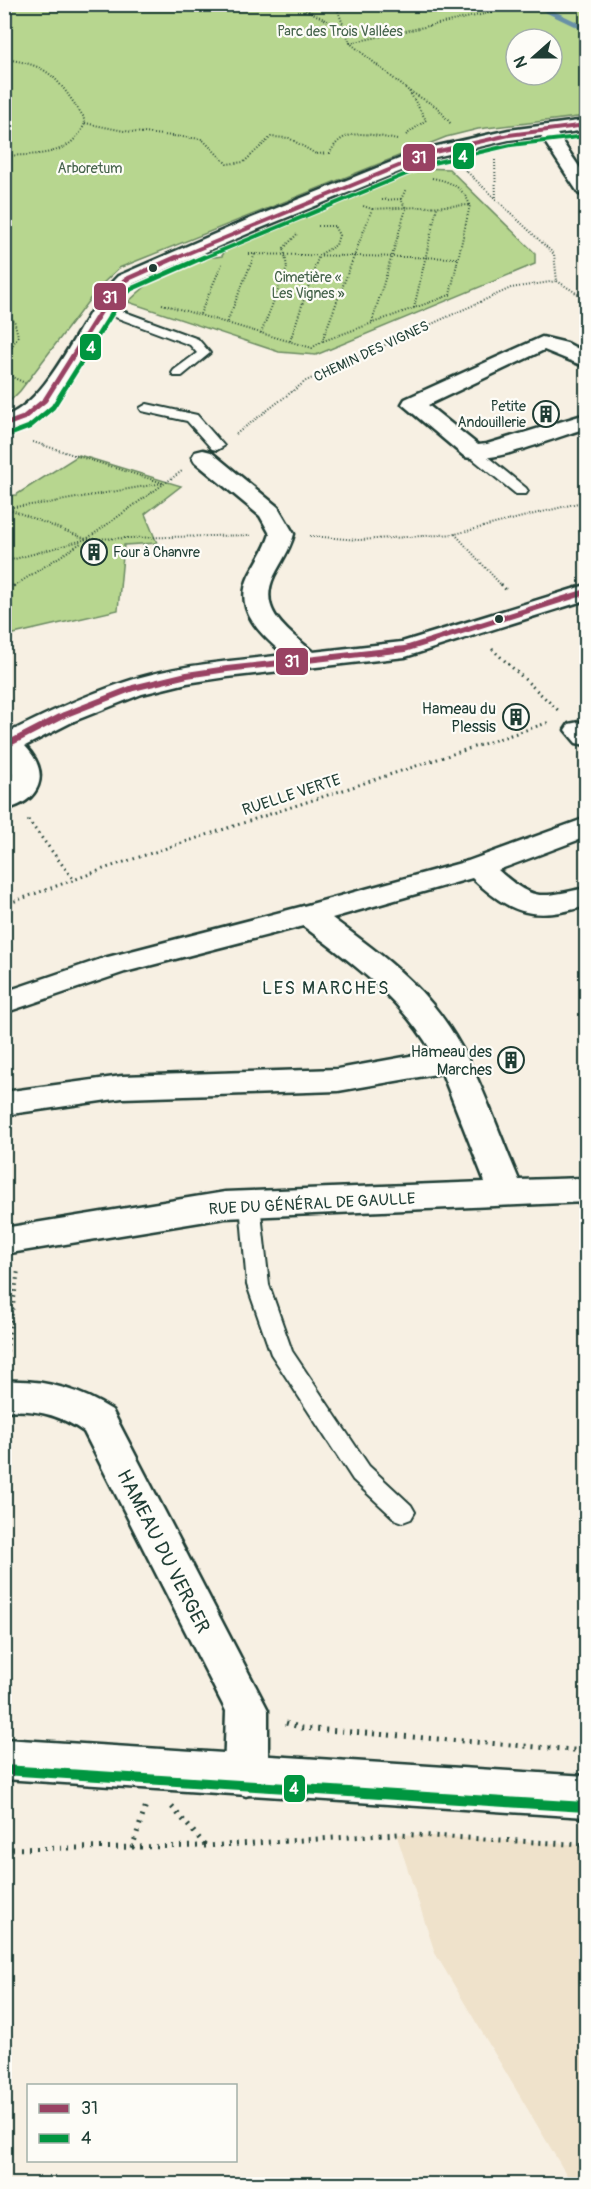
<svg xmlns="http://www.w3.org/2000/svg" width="591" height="2189" viewBox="0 0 591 2189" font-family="Pangolin,sans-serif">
<rect width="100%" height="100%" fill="#f7f0e3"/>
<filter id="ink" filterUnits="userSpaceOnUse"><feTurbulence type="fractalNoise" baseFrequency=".0167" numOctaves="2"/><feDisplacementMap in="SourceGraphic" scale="12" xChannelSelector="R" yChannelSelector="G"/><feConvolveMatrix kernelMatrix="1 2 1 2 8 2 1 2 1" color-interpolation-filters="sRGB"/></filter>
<g filter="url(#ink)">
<polygon fill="#efe2cb" points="395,1830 398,1834 586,1845 586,2184 572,2184 435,1953"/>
<g fill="#b7d68f" stroke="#6b8a62" stroke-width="1.5" fill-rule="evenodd">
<path d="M5,4L586,5V116L478,129L446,137L119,268L99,287L20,391L5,406ZM516,39H552V75H516Z"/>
<path d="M420,168L449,169L535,253V264L316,355L279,352L128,302C143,288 174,260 194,258C203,257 213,258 222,256L225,251L222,247Z"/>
<polygon points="79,455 181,486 145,514 157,543 124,545 118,610 5,636 5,496 16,495"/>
</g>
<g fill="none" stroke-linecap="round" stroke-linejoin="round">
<polyline stroke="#6890a7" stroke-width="5" points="534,4 586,29"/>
<defs>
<g id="lane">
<polygon points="103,304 198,339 210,353 182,376 174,376 172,373 174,370 197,353 190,345 99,311 97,308"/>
<polygon points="147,404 197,415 224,446 217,450 212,449 187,421 142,411 140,408"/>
<polygon points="473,448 478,449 526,488 528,491 526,494 516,494 468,455 466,452"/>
<polygon points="250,1196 257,1199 260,1204 269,1285 292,1351 369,1466 411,1505 415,1512 411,1519 403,1522 395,1519 353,1480 271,1354 247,1285 240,1204 243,1199"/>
</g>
<g id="street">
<path d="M586,120V130L557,134L586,177V195L579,194L541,136L509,140L436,157L261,228L132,284L121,295L53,405L31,423L4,432V417C54,399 80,313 118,276L247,220L424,149L509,130Z"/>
<path d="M542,337L567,343L586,353V367L544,350L428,405L478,445L487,444L586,414V428C556,437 494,464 465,457L402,404L405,399Z"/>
<path d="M203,450L211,452L278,507L294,534C290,550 281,562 274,576C257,612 289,631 313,652L402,642L586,585V600L405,657L227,677L187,683L142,694L74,721L25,746C52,774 40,802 4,810V791C16,782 14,766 4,756V735C43,715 81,697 122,683C174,665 231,661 285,655C261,635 233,610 249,576C256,562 265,550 270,534L260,516L195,462L192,457L195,452Z"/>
<polygon points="579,722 586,724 586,745 576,743 565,730 569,724"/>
<path d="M586,818V837L498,870C535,903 541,897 586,888V906C534,921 512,915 472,878L332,918C367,944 404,970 432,1004C475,1056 493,1120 519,1180L586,1178V1202L225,1218L4,1254V1228L225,1192L485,1182L442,1073L338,1091L122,1098L4,1115V1092L122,1076L338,1069L432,1052C401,999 352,962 303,926L125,972L4,1013V992L104,958L300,907L468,861Z"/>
<path d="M4,1381C43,1379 79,1389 112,1410L268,1710V1776L262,1790L246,1796L230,1790L224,1776L226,1711L84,1432C59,1414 35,1409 4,1411Z"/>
</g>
<polygon id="secondary" points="4,1739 586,1776 586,1817 4,1779"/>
</defs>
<use href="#lane" stroke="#1f3d34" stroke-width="4"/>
<use href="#street" stroke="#1f3d34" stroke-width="5"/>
<use href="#secondary" stroke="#1f3d34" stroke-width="5"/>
<g stroke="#1f3d34" stroke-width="2" stroke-dasharray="1 2" stroke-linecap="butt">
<polyline points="295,4 345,30"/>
<polyline points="325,4 338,11 350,43 409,91 437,107 451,124"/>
<polyline points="350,43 489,13 508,4"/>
<path d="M4,59C52,65 57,79 83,116L85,123C71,158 35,154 4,156"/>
<path d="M85,123L124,131L202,139L227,164L244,162L271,137L289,138L316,154L330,153C343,125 373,135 397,140"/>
<polyline points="406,135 426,120 409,91"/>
<polyline points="495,160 496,200"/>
<polyline points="463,168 554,254 557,281"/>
<path d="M432,178C450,181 463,187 470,205"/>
<polyline points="382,200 401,199"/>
<polyline points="318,226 334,226"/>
<polyline points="249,254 458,258"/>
<polyline points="557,281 586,299"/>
<polyline points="162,304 312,348 322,341 372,209 363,206"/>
<polyline points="414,308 437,207"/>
<polyline points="200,314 222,264"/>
<path d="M4,317L14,320L18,336C9,350 6,361 12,377L25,383"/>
<polyline points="227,322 255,254"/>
<polyline points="372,322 406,209 401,199 406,189"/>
<polyline points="261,333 287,268 284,248 298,233"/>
<polyline points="290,341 319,255 336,245 339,235 334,226"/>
<polyline points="323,341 450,295 470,205 372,209"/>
<polyline points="236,434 306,381 511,288 557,281"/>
<polyline points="33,442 163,483"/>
<polyline points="4,508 48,503 163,483"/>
<polyline points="9,509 86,539"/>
<polyline points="455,534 502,586"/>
<polyline points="310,536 359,540 455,534 586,501"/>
<polyline points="88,538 182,471"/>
<polyline points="4,562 87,539 251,535"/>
<polyline points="14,586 81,543"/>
</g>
<g stroke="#1f3d34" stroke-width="3" stroke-dasharray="1.5 4" stroke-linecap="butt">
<polyline points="501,584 507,591"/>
<polyline points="4,593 16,584"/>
<polyline points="492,649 559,711"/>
<polyline points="28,820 74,880"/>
<polyline points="4,905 109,867 550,722"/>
</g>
<polyline stroke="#1f3d34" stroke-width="4" stroke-dasharray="1.5 4.5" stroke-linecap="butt" points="5,1363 18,1270"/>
<g stroke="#1f3d34" stroke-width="5" stroke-dasharray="2 6" stroke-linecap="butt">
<polyline points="286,1723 302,1728 586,1751"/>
<polyline points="172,1807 206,1846"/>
<polyline points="132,1848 146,1806"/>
<polyline points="4,1849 206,1846 398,1834 586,1845"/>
</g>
<use href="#lane" fill="#fdfcf7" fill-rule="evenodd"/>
<use href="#street" fill="#fdfcf7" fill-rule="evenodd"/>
<use href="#secondary" fill="#fdfcf7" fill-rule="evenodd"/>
<defs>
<polyline id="bus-1-far2" points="174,259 430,153 509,135 586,125"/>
<polyline id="bus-1-far1" points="4,425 23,418 45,400 113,292 125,280 177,257"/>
<polyline id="bus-1" points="4,746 64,715 133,688 187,675 227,669 405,649 586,592"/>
<polyline id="bus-2-far2" points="201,259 433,163 511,145 586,136"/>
<polyline id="bus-2-far1" points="8,435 29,427 53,407 121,299 131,289 204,257"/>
<polyline id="bus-2" points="4,1770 585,1807"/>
</defs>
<use href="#bus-1-far2" stroke="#fdfcf7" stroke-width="6"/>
<use href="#bus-1-far1" stroke="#fdfcf7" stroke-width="8"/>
<use href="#bus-1" stroke="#fdfcf7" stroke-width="10"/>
<use href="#bus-2-far2" stroke="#fdfcf7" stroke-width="6"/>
<use href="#bus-2-far1" stroke="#fdfcf7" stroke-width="8"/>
<use href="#bus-2" stroke="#fdfcf7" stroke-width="15"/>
<use href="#bus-1-far2" stroke="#994263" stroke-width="4"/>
<use href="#bus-1-far1" stroke="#994263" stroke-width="5"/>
<use href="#bus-1" stroke="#994263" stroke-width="6"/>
<use href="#bus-2-far2" stroke="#009640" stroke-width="4"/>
<use href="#bus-2-far1" stroke="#009640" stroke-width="5"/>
<use href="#bus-2" stroke="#009640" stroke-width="10"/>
</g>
</g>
<defs>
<symbol id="building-ring" viewBox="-11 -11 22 22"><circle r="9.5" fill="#fdfcf7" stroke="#1f3d34" stroke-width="1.5"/><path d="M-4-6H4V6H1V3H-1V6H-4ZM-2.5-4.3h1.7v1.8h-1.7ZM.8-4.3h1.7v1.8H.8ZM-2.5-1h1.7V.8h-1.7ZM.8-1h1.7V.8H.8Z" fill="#1f3d34"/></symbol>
</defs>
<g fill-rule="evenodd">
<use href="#building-ring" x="531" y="399" width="30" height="30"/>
<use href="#building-ring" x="79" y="537" width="30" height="30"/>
<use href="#building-ring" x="501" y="702" width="30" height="30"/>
<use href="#building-ring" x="496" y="1045" width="30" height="30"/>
</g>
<g fill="#1f3d34" stroke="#fdfcf7" stroke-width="2">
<circle cx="153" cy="268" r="5"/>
<circle cx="499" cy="619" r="5"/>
</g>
<g text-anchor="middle" stroke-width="4.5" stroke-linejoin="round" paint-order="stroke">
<g font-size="14" fill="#45634b" stroke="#fdfcf7">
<text x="340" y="36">Parc des Trois Vallées</text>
<text x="90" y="173">Arboretum</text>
<text x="308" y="282">Cimetière «<tspan x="308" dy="16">Les Vignes »</tspan></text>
</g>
<g font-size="14" fill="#1f3d34" stroke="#fdfcf7">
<text transform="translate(371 351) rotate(-25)" y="5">CHEMIN DES VIGNES</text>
</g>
<g font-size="14" fill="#1f3d34" stroke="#fdfcf7" text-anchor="end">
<text x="526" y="411">Petite<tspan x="526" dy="16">Andouillerie</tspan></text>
<text x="113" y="557" text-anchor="start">Four à Chanvre</text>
</g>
<g font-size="16" fill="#1f3d34" stroke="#fdfcf7" text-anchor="end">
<text x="496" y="714">Hameau du<tspan x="496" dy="18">Plessis</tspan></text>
<text x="492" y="1057">Hameau des<tspan x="492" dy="18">Marches</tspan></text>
</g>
<g font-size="16" fill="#1f3d34" stroke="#fdfcf7">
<text transform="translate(291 794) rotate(-18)" y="6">RUELLE VERTE</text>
<text transform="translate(312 1203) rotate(-3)" y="6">RUE DU GÉNÉRAL DE GAULLE</text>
</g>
<g font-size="18" letter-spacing="1.5" fill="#1f3d34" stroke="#fdfcf7">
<text x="326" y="994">LES MARCHES</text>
</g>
<g font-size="20" fill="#1f3d34" stroke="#fdfcf7">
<text transform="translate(164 1551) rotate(63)" y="7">HAMEAU DU VERGER</text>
</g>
</g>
<g stroke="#fdfcf7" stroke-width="2">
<rect x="452" y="142" width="23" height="28" rx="6" fill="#009640"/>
<rect x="402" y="143" width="34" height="29" rx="6" fill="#994263"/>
<rect x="93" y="282" width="34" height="29" rx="6" fill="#994263"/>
<rect x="79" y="333" width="23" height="28" rx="6" fill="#009640"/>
<rect x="275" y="647" width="34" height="29" rx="6" fill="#994263"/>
<rect x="283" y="1774" width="23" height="29" rx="6" fill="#009640"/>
</g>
<g font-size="16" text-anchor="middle" font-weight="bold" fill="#fff">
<text x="463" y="162">4</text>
<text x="419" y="163">31</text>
<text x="110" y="303">31</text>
<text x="91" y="353">4</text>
<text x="292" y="667">31</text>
<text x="294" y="1794">4</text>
</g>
<rect width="591" height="2189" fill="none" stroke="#fdfcf7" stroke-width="24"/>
<rect x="12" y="12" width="567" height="2165" fill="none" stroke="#1f3d34" stroke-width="2" filter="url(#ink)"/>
<rect x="27" y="2084" width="210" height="78" fill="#fdfcf7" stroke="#a4b0a9" stroke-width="1.5"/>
<rect x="39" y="2104" width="30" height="9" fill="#994263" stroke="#a4b0a9" stroke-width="1.5"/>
<text x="81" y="2114" font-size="18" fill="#1f3d34">31</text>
<rect x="39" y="2134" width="30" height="9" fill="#009640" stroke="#a4b0a9" stroke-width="1.5"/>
<text x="81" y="2144" font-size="18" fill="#1f3d34">4</text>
<g transform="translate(534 57) rotate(249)"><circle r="28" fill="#fdfcf7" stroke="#a4b0a9" stroke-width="1.5"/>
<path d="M0-4.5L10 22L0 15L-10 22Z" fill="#1f3d34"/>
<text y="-9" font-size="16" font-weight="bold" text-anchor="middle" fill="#1f3d34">N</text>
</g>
</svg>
